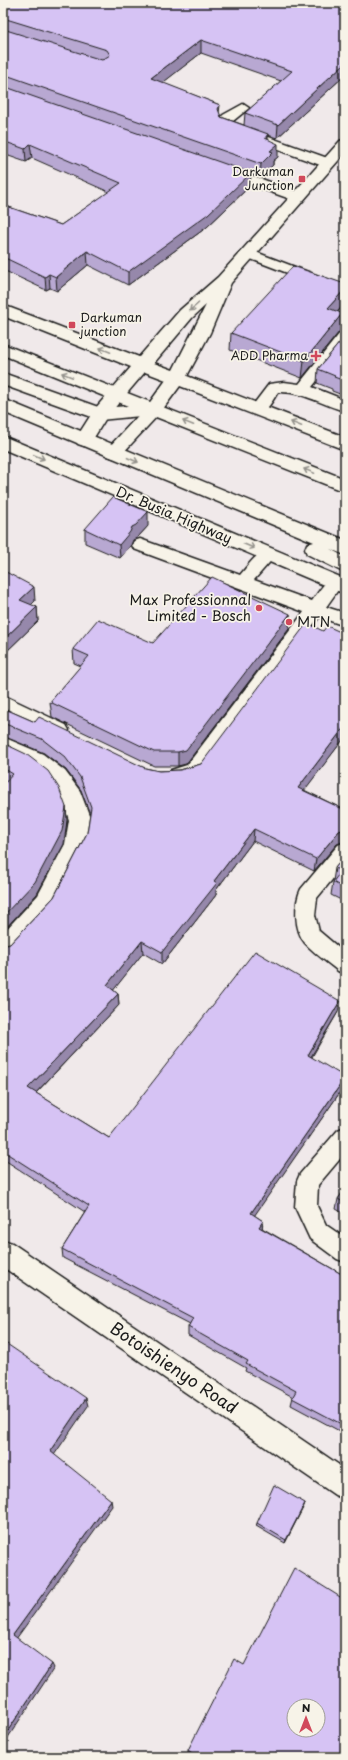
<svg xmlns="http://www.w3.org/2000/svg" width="348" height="1760" viewBox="0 0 348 1760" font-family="'Playpen Sans',sans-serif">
<rect width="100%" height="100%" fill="#f0e9ea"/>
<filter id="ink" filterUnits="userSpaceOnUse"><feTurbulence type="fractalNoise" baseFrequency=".025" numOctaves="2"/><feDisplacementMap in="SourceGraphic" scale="8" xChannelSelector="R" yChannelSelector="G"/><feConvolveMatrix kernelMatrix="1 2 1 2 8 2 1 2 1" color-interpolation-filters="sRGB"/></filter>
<g filter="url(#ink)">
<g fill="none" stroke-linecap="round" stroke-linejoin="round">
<defs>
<g id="service">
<polygon points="243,104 249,108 233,121 232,124 333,160 335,163 333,166 323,166 221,129 219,122 223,115"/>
<polygon points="248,249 345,286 345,295 243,256 241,253 243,250"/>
<path d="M345,331V346L312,387L345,400V411C322,405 303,391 278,392C272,401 266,416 253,413L250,409L269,384L284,382L299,384L340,333Z"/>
<path d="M140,539L240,575C249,565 259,547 274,551L276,555L254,580L312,601C320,591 327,574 341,579L343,583L326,607L345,613V626L319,617L199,776L177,782L171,780L168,775L171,770L187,765L304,612L134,549L132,545L134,541Z"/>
<polygon points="3,695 66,725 69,730 66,735 60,737 54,735 3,710"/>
<path d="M345,842V864L317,898L315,915L319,931L345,953V974L338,971C327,962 314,953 305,943C294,930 294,903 301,889L338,845Z"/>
<polygon points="345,1127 345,1153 318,1185 317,1206 326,1225 345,1238 345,1262 337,1259 310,1239 295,1207 297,1181 300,1174 338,1130"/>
</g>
<g id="minor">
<polygon points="223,165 303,194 306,197 303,200 293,200 218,173 215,170 218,167"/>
<polygon points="3,737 43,754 65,771 80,791 91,820 87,845 54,909 11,955 3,958 3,933 38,895 65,844 69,820 62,800 51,783 29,766 3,754"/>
<polygon points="3,1240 12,1243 345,1469 345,1499 335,1495 3,1267"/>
</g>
<g id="tertiary">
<path d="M345,139V153L231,283L210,333L187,376L345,437V450L180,386L160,413L120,456L114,458L108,456L105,452L108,448L148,405L166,380L145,372L106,418L90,444L84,446L78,444L75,440L94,410L131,367L3,316V305L139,357L180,310L218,277L340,141ZM206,305L173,370L154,363L192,318Z"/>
<polygon points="3,436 345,579 345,594 3,449"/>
</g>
<g id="trunk">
<polygon points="3,344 345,479 345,492 151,415 100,420 3,385 3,373 101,408 128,406 3,355"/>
<polygon points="3,399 345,540 345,555 330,549 345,557 345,573 307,554 305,549 307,544 314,542 3,412"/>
</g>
</defs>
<use href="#service" stroke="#1c1c1c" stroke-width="3"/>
<use href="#minor" stroke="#1c1c1c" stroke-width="3"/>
<use href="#tertiary" stroke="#1c1c1c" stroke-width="3"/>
<use href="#trunk" stroke="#1c1c1c" stroke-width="3"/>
<use href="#service" fill="#f7f3e8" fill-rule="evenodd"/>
<use href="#minor" fill="#f7f3e8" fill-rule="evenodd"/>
<use href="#tertiary" fill="#f7f3e8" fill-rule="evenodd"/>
<use href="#trunk" fill="#f7f3e8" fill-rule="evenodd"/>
</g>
<g fill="#b8a8d2" stroke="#1c1c1c" fill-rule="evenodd">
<path d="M345,3V75L277,138L268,135V140L278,157L273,161V165L260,177L251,174L250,186L207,227L128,285L88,265L57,291L50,288L46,290L3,270V205L61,225L109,192L32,158L26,162L3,154V10ZM201,53L281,81L245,113L244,125L221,117L219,113L220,105L162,83Z"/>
<polygon points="345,284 345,303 338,312 342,330 339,332 302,378 230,350 231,333"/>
<polygon points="345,336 345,396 332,391 332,389 317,383 318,369"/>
<polygon points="148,526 137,538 133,540 131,545 120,558 85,543 85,529"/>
<polygon points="3,575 35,601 31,605 37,607 38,621 5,653 3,651"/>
<polygon points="290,614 289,629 186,764 178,766 154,766 52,717 50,702 81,666 74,663 73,649 153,643"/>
<polygon points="323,631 345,634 345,737 304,790 345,810 345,841 337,844 314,871 253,841 216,890 216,895 162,964 143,953 113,990 118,994 119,1005 36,1093 109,1138 338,1012 312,1057 343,1088 254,1215 263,1221 262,1228 345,1276 345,1434 291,1405 293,1397 245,1371 246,1368 188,1335 188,1327 190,1324 63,1258 62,1249 85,1212 3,1159 3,946 10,944 54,897 87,833 90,814 81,790 66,770 44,753 3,736 3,708 35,722 145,768 159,771 180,770 201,764"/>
<polygon points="3,743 66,807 67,820 64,844 37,894 3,931 3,785 6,782 3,780"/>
<polygon points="345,856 345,902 331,895 333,882 334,881 333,881 335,868"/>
<polygon points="345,1189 345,1214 336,1209 338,1199"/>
<polygon points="305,1503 285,1543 256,1526 257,1523"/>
<polygon points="244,1665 191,1755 188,1752 188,1750"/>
</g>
<g fill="#9688ab" stroke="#1c1c1c">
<polygon points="201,40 201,53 151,92 151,78"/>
<polygon points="345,63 345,75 277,138 278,125"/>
<polygon points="268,134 267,147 265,138"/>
<polygon points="30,144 32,158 26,162 25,149"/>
<polygon points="278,144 278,157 273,161 273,165 260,177 261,164 270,151"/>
<polygon points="251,173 250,186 207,227 128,285 128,272"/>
<polygon points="87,251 88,265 57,291 56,277"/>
<polygon points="49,274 50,288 46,290 45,277"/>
<polygon points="345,289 345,303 326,325 328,308"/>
<polygon points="344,314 342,330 339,332 302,378 304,361 341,315"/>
<polygon points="148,512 148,526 137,538 133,540 131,545 120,558 119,545 132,527"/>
<polygon points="34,587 35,601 22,614 20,600"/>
<polygon points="37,607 38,621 5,653 4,639"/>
<polygon points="290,614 289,629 186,764 178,766 178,752"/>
<polygon points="345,726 345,737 297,800 298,788"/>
<polygon points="66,807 67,820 64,844 37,894 3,931 3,916"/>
<polygon points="254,829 253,841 216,890 216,895 162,964 162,952 214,881"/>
<polygon points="345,829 345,841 337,844 314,871 316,859 339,831"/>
<polygon points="142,941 143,953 108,997 107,985"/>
<polygon points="118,994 119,1005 30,1099 28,1088"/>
<polygon points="340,1001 338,1012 306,1065 308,1055"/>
<polygon points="345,1078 343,1088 250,1222 251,1213"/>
<polygon points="263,1221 262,1230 259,1227"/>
<polygon points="86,1398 88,1406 52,1458 50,1451"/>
<polygon points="111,1500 112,1506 16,1639 13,1635"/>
<polygon points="305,1503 304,1506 285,1543 286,1540"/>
<polygon points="52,1664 54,1668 3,1745 3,1738"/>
</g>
<g fill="#d6c3f4" stroke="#1c1c1c" fill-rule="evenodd">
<polygon points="12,3 345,3 345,63 278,125 245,113 292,71 201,40 151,78 220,105 218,109 221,117 268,134 265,138 278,144 270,151 273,152 261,164 3,74 3,29 102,60 110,55 107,50 3,18 3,10"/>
<polygon points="3,86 251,173 208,214 128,272 87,251 56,277 49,274 45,277 3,257 3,205 61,225 121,183 30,144 25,149 3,141"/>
<polygon points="293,266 345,284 345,289 328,308 344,314 341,315 304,361 231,333"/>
<polygon points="345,336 345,381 334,377 335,376 318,369"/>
<polygon points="113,497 148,512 136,525 132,527 130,532 119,545 85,529"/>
<polygon points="6,572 34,587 20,600 37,607 4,639 3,575"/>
<polygon points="212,577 290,614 186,750 178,752 154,752 50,702 89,656 73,649 98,619 153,643"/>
<polygon points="307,623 323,631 327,626 345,634 345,726 298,788 345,810 345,829 339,831 316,859 254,829 214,881 217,883 162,952 142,941 107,985 118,994 28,1088 109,1138 255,951 340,1001 308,1055 345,1077 345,1078 251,1213 263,1221 259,1227 345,1276 345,1426 292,1398 296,1391 246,1364 248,1361 188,1327 193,1318 62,1249 89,1206 3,1151 3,946 10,944 54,897 87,833 91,807 80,777 65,757 42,739 3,723 3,708 35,722 39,717 145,768 159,771 180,770 201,764"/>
<polygon points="3,743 26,754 48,771 59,788 66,807 62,831 35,882 3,916 3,785 13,774 3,768"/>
<polygon points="345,856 345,889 333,882 341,871 335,868"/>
<polygon points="345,1189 345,1203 338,1199"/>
<polygon points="4,1342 86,1398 50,1451 111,1500 13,1635 52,1664 3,1738 3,1344"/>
<polygon points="274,1485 305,1503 286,1540 257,1523"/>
<path d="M294,1568L345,1600V1757H190L192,1753L188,1750L234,1659L244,1665ZM294,1706H318V1730H294Z"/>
</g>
<defs><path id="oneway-shaft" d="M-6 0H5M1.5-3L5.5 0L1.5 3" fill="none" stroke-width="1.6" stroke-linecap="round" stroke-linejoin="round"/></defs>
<g stroke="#94928c">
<use href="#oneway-shaft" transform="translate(194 307) rotate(139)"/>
<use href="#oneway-shaft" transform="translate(105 350) rotate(-158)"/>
<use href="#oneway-shaft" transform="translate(67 375) rotate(-158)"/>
<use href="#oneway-shaft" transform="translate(188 423) rotate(-158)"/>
<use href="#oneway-shaft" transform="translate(296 424) rotate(-158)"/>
<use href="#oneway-shaft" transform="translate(39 457) rotate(23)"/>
<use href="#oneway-shaft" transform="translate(133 460) rotate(23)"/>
<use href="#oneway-shaft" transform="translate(309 471) rotate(-158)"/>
<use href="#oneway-shaft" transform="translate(249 546) rotate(23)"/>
</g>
</g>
<g fill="#d1495b" stroke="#f7f3e8" stroke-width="1.5">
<rect x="298" y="175" width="8" height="8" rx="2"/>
<rect x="68" y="321" width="8" height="8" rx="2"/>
<path d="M314 350h4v4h4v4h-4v4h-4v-4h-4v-4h4z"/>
<circle cx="259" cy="608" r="4"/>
<circle cx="289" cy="622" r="4"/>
</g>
<g text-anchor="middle" stroke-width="3.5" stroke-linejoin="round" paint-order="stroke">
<g font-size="12" fill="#1c1c1c" stroke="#f7f3e8" text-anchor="end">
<text x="294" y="176">Darkuman<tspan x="294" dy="14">Junction</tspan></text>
<text x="80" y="322" text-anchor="start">Darkuman<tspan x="80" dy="14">junction</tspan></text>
<text x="308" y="360">ADD Pharma</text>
</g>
<g font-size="14" fill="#1c1c1c" stroke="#f7f3e8">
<text transform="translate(174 515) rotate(23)" y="5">Dr. Busia Highway</text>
</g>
<g font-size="14" fill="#1c1c1c" stroke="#f7f3e8" text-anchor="end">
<text x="251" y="605">Max Professionnal<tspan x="251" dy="16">Limited - Bosch</tspan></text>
<text x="297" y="627" text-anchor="start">MTN</text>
</g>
<g font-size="17" fill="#1c1c1c" stroke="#f7f3e8">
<text transform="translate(174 1368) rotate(34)" y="6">Botoishienyo Road</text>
</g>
</g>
<rect width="348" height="1760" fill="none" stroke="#f7f3e8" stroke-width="16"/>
<rect x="8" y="8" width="332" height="1744" fill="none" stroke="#1c1c1c" stroke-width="1.5" filter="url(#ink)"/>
<g transform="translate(306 1718)"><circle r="19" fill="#f7f3e8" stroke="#9f9d96"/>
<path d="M0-3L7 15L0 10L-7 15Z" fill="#d1495b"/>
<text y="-6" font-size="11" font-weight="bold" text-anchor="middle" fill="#1c1c1c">N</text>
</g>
</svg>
